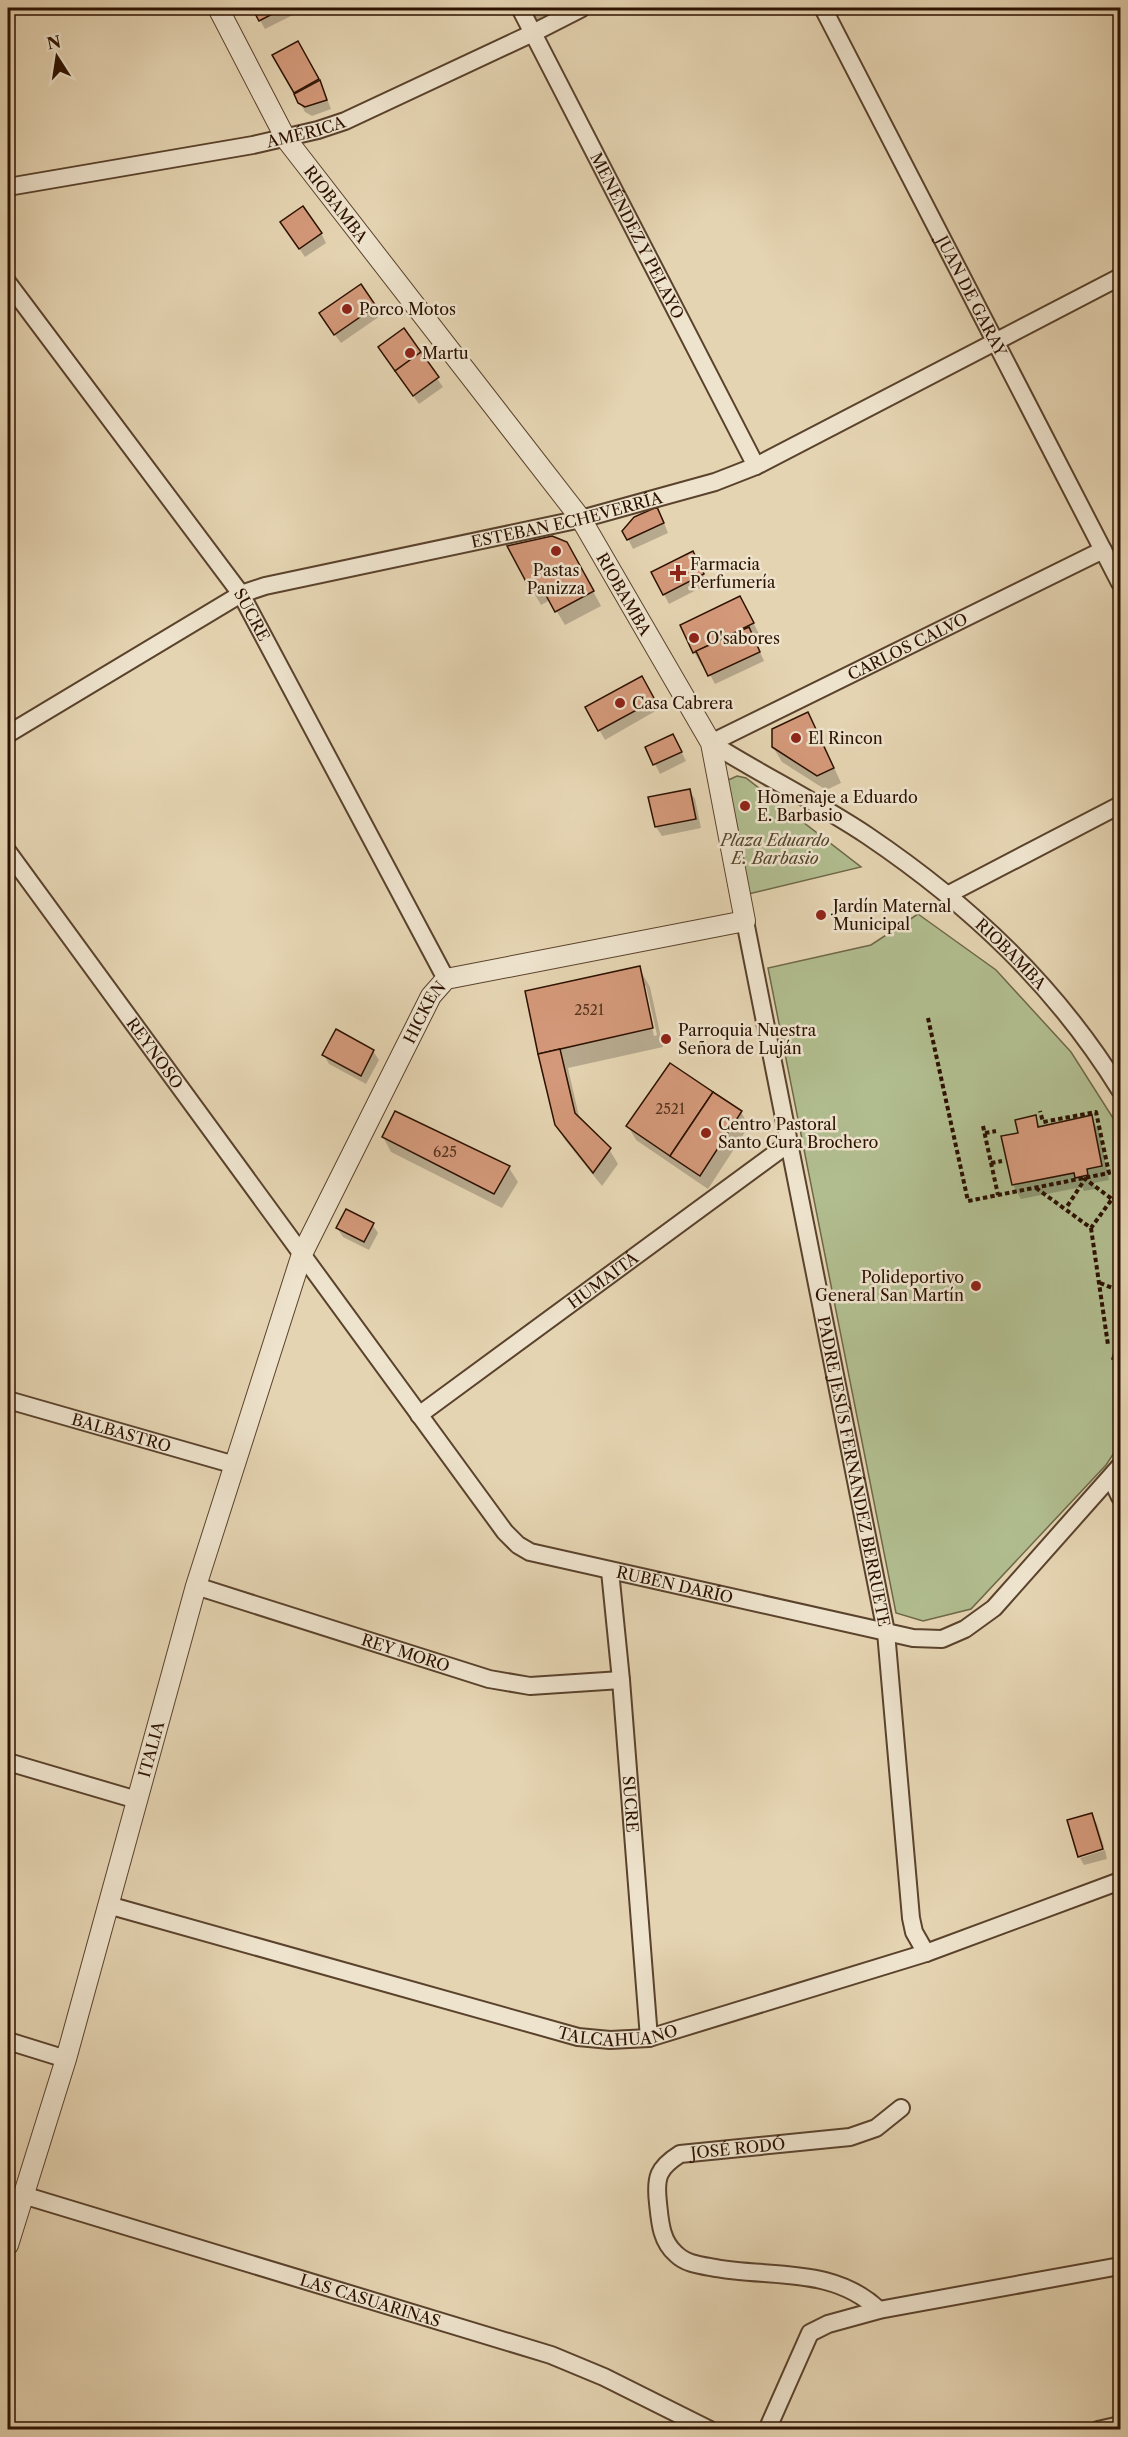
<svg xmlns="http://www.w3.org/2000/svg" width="1128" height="2437" viewBox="0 0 1128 2437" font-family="'Libre Caslon Text',serif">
<rect width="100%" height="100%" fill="#e5d4b2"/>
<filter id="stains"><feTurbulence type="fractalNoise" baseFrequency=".00333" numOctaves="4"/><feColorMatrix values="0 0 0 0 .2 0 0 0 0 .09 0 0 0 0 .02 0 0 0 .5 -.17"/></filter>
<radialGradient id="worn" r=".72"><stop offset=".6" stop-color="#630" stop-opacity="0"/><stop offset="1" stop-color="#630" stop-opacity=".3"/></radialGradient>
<g fill="#b1bd8f" stroke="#6e6748" stroke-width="1.5">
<polygon points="737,776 746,778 861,867 744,895 726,781"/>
<polygon points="918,914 996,970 1071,1052 1120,1129 1120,1444 1106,1465 971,1609 923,1621 896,1613 768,968 871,945"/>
</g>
<g fill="#0003" fill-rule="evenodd">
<polygon points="253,8 289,8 293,15 265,29"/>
<polygon points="529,8 579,8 540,26"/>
<polygon points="297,43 324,91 331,109 312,116 305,112 274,55"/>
<polygon points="288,232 321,233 326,243 305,257"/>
<polygon points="375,306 380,316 341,343 326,323"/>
<polygon points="404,331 443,387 419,404 385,357"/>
<polygon points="662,518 668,533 633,549 624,531"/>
<polygon points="509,548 575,558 601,606 565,625 550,600 541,605"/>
<polygon points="697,562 708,584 669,604 653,573"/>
<polygon points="748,612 761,638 755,641 764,661 715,684 705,665 702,666 694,652"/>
<polygon points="641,678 659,709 605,740 587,708"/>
<polygon points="816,728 841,783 826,790 782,762 773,747"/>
<polygon points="678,745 686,761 660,774 647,748"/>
<polygon points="689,790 695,799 701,828 662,836 656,827 650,799"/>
<path d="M639,968L650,987L663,1047L568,1068L580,1121L609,1149L618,1164L602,1186L565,1140L556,1125L527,992ZM643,986H646L657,1035L654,1036Z"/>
<polygon points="373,1051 379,1060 366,1084 329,1064 324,1055"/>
<polygon points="741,1112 749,1126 708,1189 636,1140 628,1126"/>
<polygon points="396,1113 509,1168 518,1182 502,1208 391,1152 383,1137"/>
<polygon points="1035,1117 1041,1128 1091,1117 1099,1131 1109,1180 1094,1183 1095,1189 1084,1191 1082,1187 1021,1199 1013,1185 1003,1138 1020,1134"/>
<polygon points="372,1224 378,1233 369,1250 343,1237 337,1228"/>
<polygon points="1120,1336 1120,1371 1114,1359"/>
<polygon points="1092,1815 1097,1824 1104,1847 1079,1855"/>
<polygon points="1105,1850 1107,1859 1084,1865 1080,1858"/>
</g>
<g fill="#d4997a" stroke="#2c1100" stroke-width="1.5">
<polygon points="252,8 284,8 259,21"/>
<polygon points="527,8 547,8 541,11 530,12"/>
<polygon points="298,41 319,79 294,93 272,55"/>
<polygon points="320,80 327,100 305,107 298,103 294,94"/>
<polygon points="303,206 322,233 299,249 280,222"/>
<polygon points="361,284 376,306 334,335 319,313"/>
<polygon points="404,328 421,352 395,371 378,347"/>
<polygon points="421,352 439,377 413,396 395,371"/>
<polygon points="657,507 664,523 627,540 622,531 634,517"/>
<polygon points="552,536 567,542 594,591 555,612 541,586 531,591 507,546"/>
<polygon points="693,551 704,574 663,595 651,572"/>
<polygon points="740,596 754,623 693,653 680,625"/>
<polygon points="749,627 760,652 708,676 696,651"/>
<polygon points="642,676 655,700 598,731 585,707"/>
<polygon points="808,712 834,768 817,776 772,747 772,729"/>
<polygon points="673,734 682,752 653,765 645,747"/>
<polygon points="690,789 696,819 655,827 648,797"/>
<polygon points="640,966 653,1028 538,1054 525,991"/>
<polygon points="336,1029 374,1050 361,1076 322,1055"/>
<polygon points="560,1049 575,1113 611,1148 593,1173 555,1125 538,1054"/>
<polygon points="670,1063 713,1092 670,1156 626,1126"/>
<polygon points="713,1092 742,1111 700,1176 670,1156"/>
<polygon points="395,1111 510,1166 494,1194 382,1137"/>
<polygon points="1036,1115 1038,1127 1092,1115 1102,1166 1087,1169 1088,1175 1075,1178 1074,1173 1012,1185 1001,1136 1018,1133 1015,1120"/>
<polygon points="346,1209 374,1223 364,1242 336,1228"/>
<polygon points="1120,1331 1120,1361 1112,1359"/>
<polygon points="1092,1813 1103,1849 1078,1857 1067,1820"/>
</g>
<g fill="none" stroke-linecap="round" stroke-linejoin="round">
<defs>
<g id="minor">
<path id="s1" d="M520,8L756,466"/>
<path id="s2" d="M823,8L1120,583"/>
<path id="s3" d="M8,187L253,145L318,130L345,121L533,33L582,8"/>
<path id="s4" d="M8,283L241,594L446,979"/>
<path id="s5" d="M8,734L241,594L265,586L581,519L715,482L756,466L1120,277"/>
<path id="s6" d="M711,743C762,775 817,802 868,836C970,905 1055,985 1120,1090"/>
<path id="s7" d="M711,743L1103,550"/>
<path id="s8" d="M8,852L505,1532L518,1545L530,1552L913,1638L942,1639L965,1629L994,1608L1120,1466"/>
<polyline points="949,894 1120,805"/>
<path id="s9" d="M745,921L886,1632L911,1918L914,1932L926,1953"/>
<path id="s10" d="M8,1400L235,1465"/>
<path id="s11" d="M419,1415L788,1144"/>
<polyline points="1111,1478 1120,1497"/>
<path id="s12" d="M610,1571L621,1680L649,2038"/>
<path id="s13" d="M196,1586L489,1679L530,1686L621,1680"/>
<polyline points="8,1762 137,1800"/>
<path id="s14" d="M108,1905L578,2037L610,2040L649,2038L926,1953L1120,1881"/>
<polyline points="8,2041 66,2059"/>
<path id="s15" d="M23,2195L551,2355L604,2377L710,2430"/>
<path id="s16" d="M879,2310C832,2265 769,2279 710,2267C698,2265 685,2263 676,2254C661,2241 660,2222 658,2203C655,2177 658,2168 680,2154L850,2137L876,2128L901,2108"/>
<polyline points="767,2430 810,2333 828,2324 879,2310 1120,2266"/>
<polyline points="1098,2430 1120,2425"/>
</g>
<g id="tertiary">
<path id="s17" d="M8,2245L66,2059L196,1586L302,1254L431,996L446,979L745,921L711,743L581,519L286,139L218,8"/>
</g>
</defs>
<use href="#minor" stroke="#5a422c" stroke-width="20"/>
<use href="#tertiary" stroke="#5a422c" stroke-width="22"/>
<g stroke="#2c1100" stroke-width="4" stroke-dasharray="4.5 3" stroke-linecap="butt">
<polyline points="928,1018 968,1201 1109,1173 1096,1112 1043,1122 1040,1111"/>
<polyline points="983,1126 998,1195"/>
<polyline points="985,1133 996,1131"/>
<polyline points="991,1163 1002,1161"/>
<polyline points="1036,1188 1091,1228 1112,1199 1085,1179 1066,1208"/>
<polyline points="1112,1199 1120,1197"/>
<polyline points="1091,1228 1108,1345"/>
<polyline points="1100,1283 1120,1291"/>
</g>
<use href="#minor" stroke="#eee3cd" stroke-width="16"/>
<use href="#tertiary" stroke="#eee3cd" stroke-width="20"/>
</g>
<g fill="#8f2418" stroke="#eee3cd" stroke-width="2">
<circle cx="347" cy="309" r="6"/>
<circle cx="410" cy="353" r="6"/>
<circle cx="556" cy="551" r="6"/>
<path d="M675 564h6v6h6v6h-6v6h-6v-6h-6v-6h6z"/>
<circle cx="694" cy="638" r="6"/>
<circle cx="620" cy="703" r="6"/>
<circle cx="796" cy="738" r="6"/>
<circle cx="745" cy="806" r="6"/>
<circle cx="821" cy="915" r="6"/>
<circle cx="666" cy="1039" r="6"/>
<circle cx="706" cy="1133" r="6"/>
<circle cx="976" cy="1286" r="6"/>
</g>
<g text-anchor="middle" stroke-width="5" stroke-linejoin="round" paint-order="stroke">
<g font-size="14" fill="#56331e">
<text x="589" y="1015">2521</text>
<text x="670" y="1114">2521</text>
<text x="445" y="1157">625</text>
</g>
<g font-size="16" fill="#2c1100" stroke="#eee3cd">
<text dy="6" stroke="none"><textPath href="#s3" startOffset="303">AMÉRICA</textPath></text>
<text transform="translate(336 204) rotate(52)" y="6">RIOBAMBA</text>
<text dy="6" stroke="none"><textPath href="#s1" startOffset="256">MENÉNDEZ Y PELAYO</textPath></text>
<text dy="6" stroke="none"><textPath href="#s2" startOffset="324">JUAN DE GARAY</textPath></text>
<text dy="6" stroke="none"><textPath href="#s5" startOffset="606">ESTEBAN ECHEVERRÍA</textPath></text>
<text transform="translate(624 594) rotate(60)" y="6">RIOBAMBA</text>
<text dy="6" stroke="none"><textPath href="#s4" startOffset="412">SUCRE</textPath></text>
<text dy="6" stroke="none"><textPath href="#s7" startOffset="219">CARLOS CALVO</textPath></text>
<text dy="6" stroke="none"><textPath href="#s6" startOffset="368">RIOBAMBA</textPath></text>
<text dy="6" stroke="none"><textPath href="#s17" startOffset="1305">HICKEN</textPath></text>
<text dy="6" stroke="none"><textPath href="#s8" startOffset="249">REYNOSO</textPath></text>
<text dy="6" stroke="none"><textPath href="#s11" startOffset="228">HUMAITÁ</textPath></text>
<text dy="6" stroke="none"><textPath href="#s10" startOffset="118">BALBASTRO</textPath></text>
<text dy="6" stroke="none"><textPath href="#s9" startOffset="561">PADRE JESÚS FERNÁNDEZ BERRUETE</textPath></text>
<text dy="6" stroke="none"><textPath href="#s8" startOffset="1023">RUBÉN DARÍO</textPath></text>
<text dy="6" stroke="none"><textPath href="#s13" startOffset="220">REY MORO</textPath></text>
<text dy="6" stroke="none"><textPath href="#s17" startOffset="516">ITALIA</textPath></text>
<text dy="6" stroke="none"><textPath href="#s12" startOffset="234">SUCRE</textPath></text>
<text dy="6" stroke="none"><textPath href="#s14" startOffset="528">TALCAHUANO</textPath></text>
<text dy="6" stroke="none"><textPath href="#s16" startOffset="387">JOSÉ RODÓ</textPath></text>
<text dy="6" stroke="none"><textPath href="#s15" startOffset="363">LAS CASUARINAS</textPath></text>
</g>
<g font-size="16" fill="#2c1100" stroke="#eee3cd" text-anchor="start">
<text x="359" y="315">Porco Motos</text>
<text x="422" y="359">Martu</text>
<text x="690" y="570">Farmacia<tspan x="690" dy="18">Perfumería</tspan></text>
<text x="556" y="576" text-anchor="middle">Pastas<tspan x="556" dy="18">Panizza</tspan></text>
<text x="706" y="644">O'sabores</text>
<text x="632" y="709">Casa Cabrera</text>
<text x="808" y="744">El Rincon</text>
<text x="757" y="803">Homenaje a Eduardo<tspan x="757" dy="18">E. Barbasio</tspan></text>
<text x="833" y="912">Jardín Maternal<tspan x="833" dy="18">Municipal</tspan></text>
<text x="678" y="1036">Parroquia Nuestra<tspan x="678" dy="18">Señora de Luján</tspan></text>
<text x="718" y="1130">Centro Pastoral<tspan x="718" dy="18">Santo Cura Brochero</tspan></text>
<text x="964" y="1283" text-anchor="end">Polideportivo<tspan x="964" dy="18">General San Martín</tspan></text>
</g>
<g font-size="16" font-style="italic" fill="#54452b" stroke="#eee3cd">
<text x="775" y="846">Plaza Eduardo<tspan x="775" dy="18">E. Barbasio</tspan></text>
</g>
</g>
<rect width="1128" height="2437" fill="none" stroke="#e5d4b2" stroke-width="30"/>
<rect x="9" y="9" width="1110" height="2419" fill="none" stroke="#2c1100" stroke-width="3"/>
<rect x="15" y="15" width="1098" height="2407" fill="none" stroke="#2c1100" stroke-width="1.5"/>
<g transform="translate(57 57) rotate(348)" stroke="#eee3cd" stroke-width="4.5" paint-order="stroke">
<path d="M0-4.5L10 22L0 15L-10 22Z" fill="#2c1100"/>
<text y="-9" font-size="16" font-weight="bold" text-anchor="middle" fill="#2c1100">N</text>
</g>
<rect width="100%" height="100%" filter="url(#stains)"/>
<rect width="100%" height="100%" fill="url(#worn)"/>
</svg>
